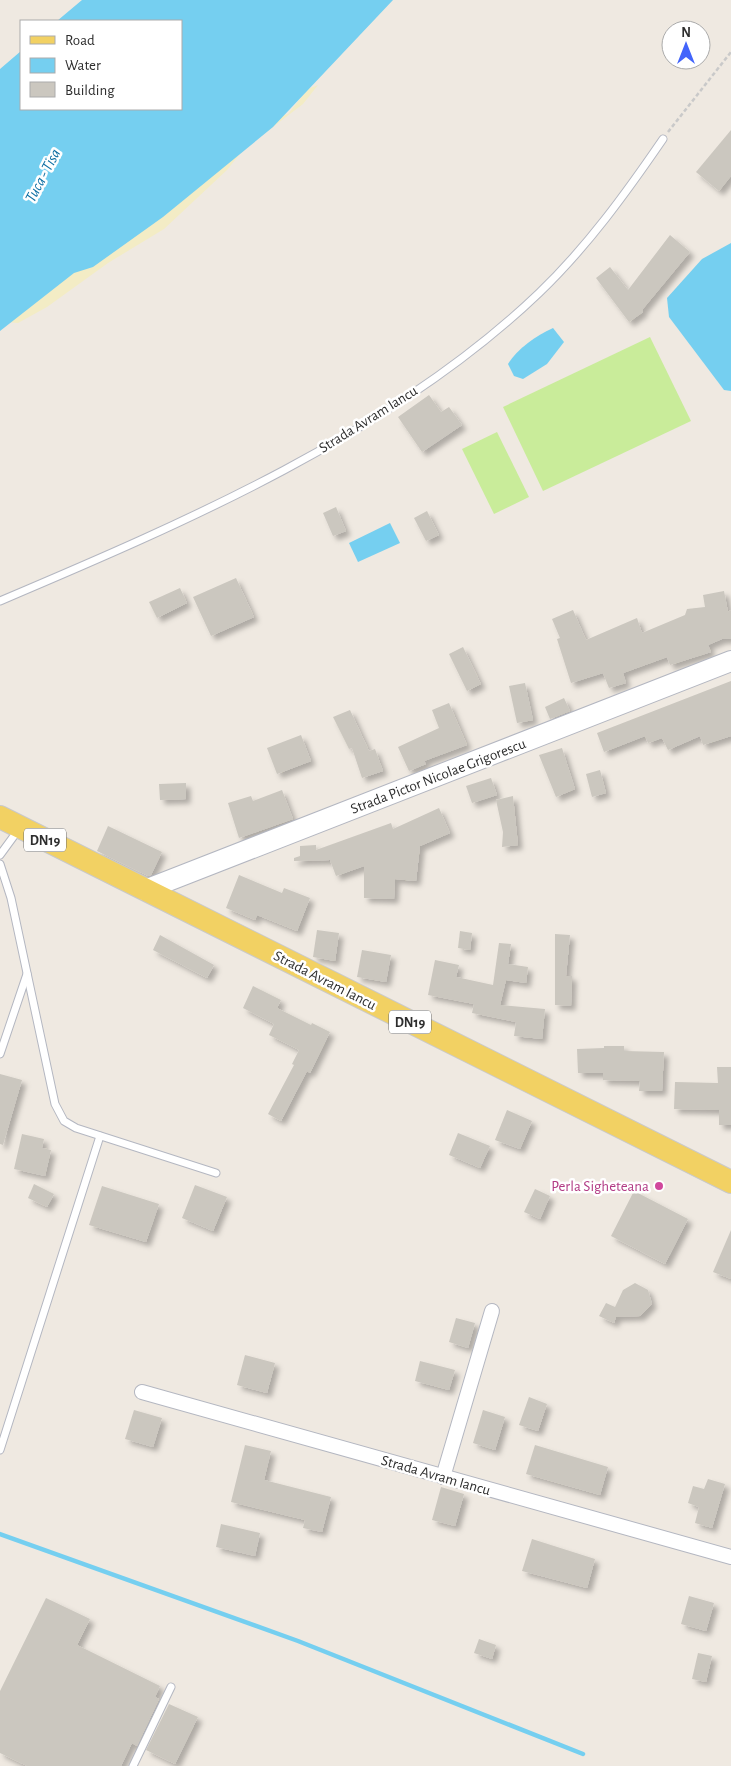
<svg xmlns="http://www.w3.org/2000/svg" width="731" height="1766" viewBox="0 0 731 1766" font-family="'Alegreya Sans',sans-serif">
<defs>
<filter id="shadow"><feDropShadow dx="4.5" dy="4.5" stdDeviation="2.5" flood-color="#0004"/></filter>
</defs>
<rect width="100%" height="100%" fill="#efe9e1"/>
<polygon fill="#f3ecc5" points="318,85 303,104 243,150 227,170 164,229 108,263 47,307 18,323 6,322 274,118 288,114 308,89"/>
<g fill="#c9ec9a">
<polygon points="650,337 691,421 543,491 503,407"/>
<polygon points="497,432 529,497 494,514 462,449"/>
</g>
<g fill="#75cff0">
<polygon points="82,0 393,0 273,127 163,217 93,267 74,273 0,331 0,69 21,51 21,109 181,109 181,21 57,21"/>
<polygon points="731,243 731,391 724,390 669,317 667,298 702,259"/>
<path d="M553,328L564,342L547,364L523,379L514,376L508,364C517,349 537,335 553,328Z"/>
<polygon points="390,523 400,543 358,562 349,543"/>
</g>
<g fill="none" stroke-linecap="round" stroke-linejoin="round">
<polyline stroke="#75cff0" stroke-width="4.5" points="0,1534 298,1641 583,1754"/>
</g>
<g fill="#cbc7bf" filter="url(#shadow)">
<polygon points="731,130 731,176 719,191 696,172"/>
<polygon points="670,235 690,252 642,310 643,312 629,322 596,278 610,267 628,290"/>
<polygon points="429,395 441,412 449,407 462,425 422,452 398,417"/>
<polygon points="336,507 346,531 333,536 323,513"/>
<polygon points="427,511 439,535 426,541 414,518"/>
<polygon points="236,578 254,617 211,636 193,597"/>
<polygon points="180,588 187,603 157,618 149,602"/>
<polygon points="724,591 728,612 731,610 731,639 722,639 708,645 711,652 670,665 667,657 623,673 626,683 609,688 603,673 571,683 557,639 560,638 552,619 573,610 586,640 637,618 642,633 685,615 687,609 705,607 703,595"/>
<polygon points="463,647 481,684 467,691 449,654"/>
<polygon points="731,681 731,736 703,745 700,736 668,750 662,738 648,743 645,736 604,752 597,733"/>
<polygon points="525,683 533,720 517,723 509,686"/>
<polygon points="564,698 570,711 550,719 545,707"/>
<polygon points="449,703 467,745 424,761 426,764 409,771 398,747 439,728 432,710"/>
<polygon points="350,710 369,751 375,749 383,771 362,778 352,748 349,749 333,717"/>
<polygon points="301,735 311,761 277,774 267,748"/>
<polygon points="562,748 575,789 556,797 539,755"/>
<polygon points="600,770 606,793 592,797 586,774"/>
<polygon points="491,778 497,795 472,803 466,786"/>
<polygon points="186,783 186,799 160,800 159,784"/>
<polygon points="282,790 293,819 239,838 228,803 251,796 253,801"/>
<polygon points="513,796 518,845 502,847 503,832 496,800"/>
<polygon points="439,808 450,833 420,846 416,881 395,879 394,899 364,898 364,866 336,876 330,860 294,861 294,858 300,856 300,846 316,845 316,850 391,823 393,829"/>
<polygon points="108,826 162,852 151,875 148,876 97,851"/>
<polygon points="239,875 282,893 284,888 310,898 297,931 257,915 255,920 226,908"/>
<polygon points="317,930 339,933 335,961 313,957"/>
<polygon points="460,931 472,933 470,950 458,948"/>
<polygon points="555,934 570,935 566,976 572,976 571,1006 555,1005"/>
<polygon points="160,935 214,965 207,978 153,950"/>
<polygon points="499,943 511,944 508,964 528,967 526,983 506,980 500,1005 545,1009 542,1039 514,1036 516,1022 472,1013 474,1004 428,995 435,960 459,965 456,977 493,985"/>
<polygon points="362,950 391,955 386,982 357,977"/>
<polygon points="253,986 281,1000 277,1008 311,1025 312,1023 330,1032 310,1073 307,1071 281,1121 268,1114 294,1065 292,1064 299,1050 269,1035 274,1024 243,1008"/>
<polygon points="604,1046 624,1046 624,1051 664,1052 662,1091 639,1091 640,1081 603,1080 603,1073 578,1073 577,1049 604,1048"/>
<polygon points="717,1067 731,1067 731,1125 719,1125 719,1110 674,1109 675,1082 718,1083"/>
<polygon points="0,1074 22,1080 3,1145 0,1144"/>
<polygon points="507,1110 532,1121 520,1149 495,1140"/>
<polygon points="458,1133 490,1146 480,1168 449,1155"/>
<polygon points="22,1134 44,1139 42,1148 51,1150 45,1176 14,1169"/>
<polygon points="34,1184 54,1194 47,1207 28,1198"/>
<polygon points="195,1185 227,1197 213,1231 182,1218"/>
<polygon points="102,1186 159,1204 146,1242 89,1225"/>
<polygon points="535,1189 550,1196 540,1219 524,1212"/>
<polygon points="634,1191 688,1219 665,1264 611,1236"/>
<polygon points="731,1230 731,1279 713,1272"/>
<polygon points="635,1283 648,1290 652,1304 640,1316 616,1317 614,1323 599,1316 606,1303 615,1307 623,1290"/>
<polygon points="456,1318 475,1323 468,1348 449,1342"/>
<polygon points="245,1355 275,1363 267,1393 237,1385"/>
<polygon points="420,1361 455,1370 449,1390 415,1381"/>
<polygon points="529,1397 547,1404 538,1431 519,1425"/>
<polygon points="134,1410 162,1418 153,1447 125,1439"/>
<polygon points="483,1410 505,1417 495,1450 473,1443"/>
<polygon points="245,1445 271,1451 264,1480 331,1497 322,1532 303,1528 305,1520 231,1502"/>
<polygon points="535,1445 608,1467 600,1495 526,1474"/>
<polygon points="708,1479 725,1484 712,1528 695,1523 699,1507 688,1503 693,1486 704,1489"/>
<polygon points="441,1487 464,1494 455,1526 432,1520"/>
<polygon points="221,1524 260,1533 255,1556 216,1547"/>
<polygon points="532,1539 595,1559 587,1588 522,1571"/>
<polygon points="689,1596 714,1603 706,1631 681,1624"/>
<polygon points="46,1598 90,1619 77,1645 160,1686 155,1697 159,1699 137,1746 132,1743 121,1766 27,1766 0,1753 0,1691"/>
<polygon points="479,1639 496,1645 492,1659 474,1653"/>
<polygon points="698,1653 712,1656 706,1682 692,1679"/>
<polygon points="169,1704 198,1717 175,1764 146,1750"/>
</g>
<g fill="none" stroke-linecap="round" stroke-linejoin="round">
<defs>
<g id="service">
<path d="M0,601C184,523 393,433 539,293C587,247 626,193 663,139"/>
<polyline points="0,855 19,829"/>
<polyline points="0,864 11,898 55,1104 64,1121 76,1128 216,1173"/>
<polyline points="0,1054 27,974"/>
<polyline points="0,1450 100,1136"/>
<polyline points="133,1766 171,1687"/>
</g>
<g id="minor">
<polyline points="142,1392 731,1557"/>
<polyline points="443,1477 492,1311"/>
</g>
<polyline id="secondary" points="145,890 731,661"/>
<polyline id="primary" points="0,817 731,1182"/>
</defs>
<use href="#service" stroke="#b4b7c1" stroke-width="9"/>
<use href="#minor" stroke="#b4b7c1" stroke-width="16"/>
<use href="#secondary" stroke="#b4b7c1" stroke-width="22"/>
<use href="#primary" stroke="#c9c9c9" stroke-width="24"/>
<polyline stroke="#c9c9c9" stroke-width="2.5" stroke-dasharray="4 2.5" stroke-linecap="butt" points="668,132 731,52"/>
<use href="#service" stroke="#fff" stroke-width="7"/>
<use href="#minor" stroke="#fff" stroke-width="14"/>
<use href="#secondary" stroke="#fff" stroke-width="20"/>
<use href="#primary" stroke="#f2d163" stroke-width="22"/>
</g>
<circle fill="#d1479c" stroke="#fff" stroke-width="2" cx="659" cy="1186" r="5"/>
<g text-anchor="middle" stroke-width="5" stroke-linejoin="round" paint-order="stroke">
<g fill="#fff" stroke="#6d6d6d" stroke-width="1">
<rect x="24" y="828.5" width="42" height="23" rx="4"/>
<rect x="389" y="1010.5" width="42" height="23" rx="4"/>
</g>
<g font-size="14" font-weight="bold" fill="#2e2e2e">
<text x="45" y="845">DN19</text>
<text x="410" y="1027">DN19</text>
</g>
<g font-size="15" fill="#2e2e2e" stroke="#fff">
<text transform="translate(368 419) rotate(-32)" y="5">Strada Avram Iancu</text>
<text transform="translate(438 776) rotate(-21)" y="5">Strada Pictor Nicolae Grigorescu</text>
<text transform="translate(325 980) rotate(27)" y="5">Strada Avram Iancu</text>
<text transform="translate(436 1475) rotate(16)" y="5">Strada Avram Iancu</text>
</g>
<g font-size="15" fill="#b23c85" stroke="#fff" text-anchor="end">
<text x="649" y="1191">Perla Sigheteana</text>
</g>
<g font-size="16" font-style="italic" fill="#0d6fa3" stroke="#fff">
<text transform="translate(42 175) rotate(-62)" y="6">Тиса - Tisa</text>
</g>
</g>
<rect x="20" y="20" width="162" height="90" fill="#ffffff" stroke="#ababab"/>
<rect x="30" y="36" width="25" height="8" fill="#f2d163" stroke="#ababab"/>
<text x="65" y="45" font-size="15" fill="#2e2e2e">Road</text>
<rect x="30" y="58" width="25" height="15" fill="#75cff0" stroke="#ababab"/>
<text x="65" y="70" font-size="15" fill="#2e2e2e">Water</text>
<rect x="30" y="82" width="25" height="15" fill="#cbc7bf" stroke="#ababab"/>
<text x="65" y="95" font-size="15" fill="#2e2e2e">Building</text>
<g transform="translate(686 45)"><circle r="24" fill="#ffffff" stroke="#ababab"/>
<path d="M0-4L9 19L0 12L-9 19Z" fill="#4264fb"/>
<text y="-8" font-size="14" font-weight="bold" text-anchor="middle" fill="#2e2e2e">N</text>
</g>
</svg>
